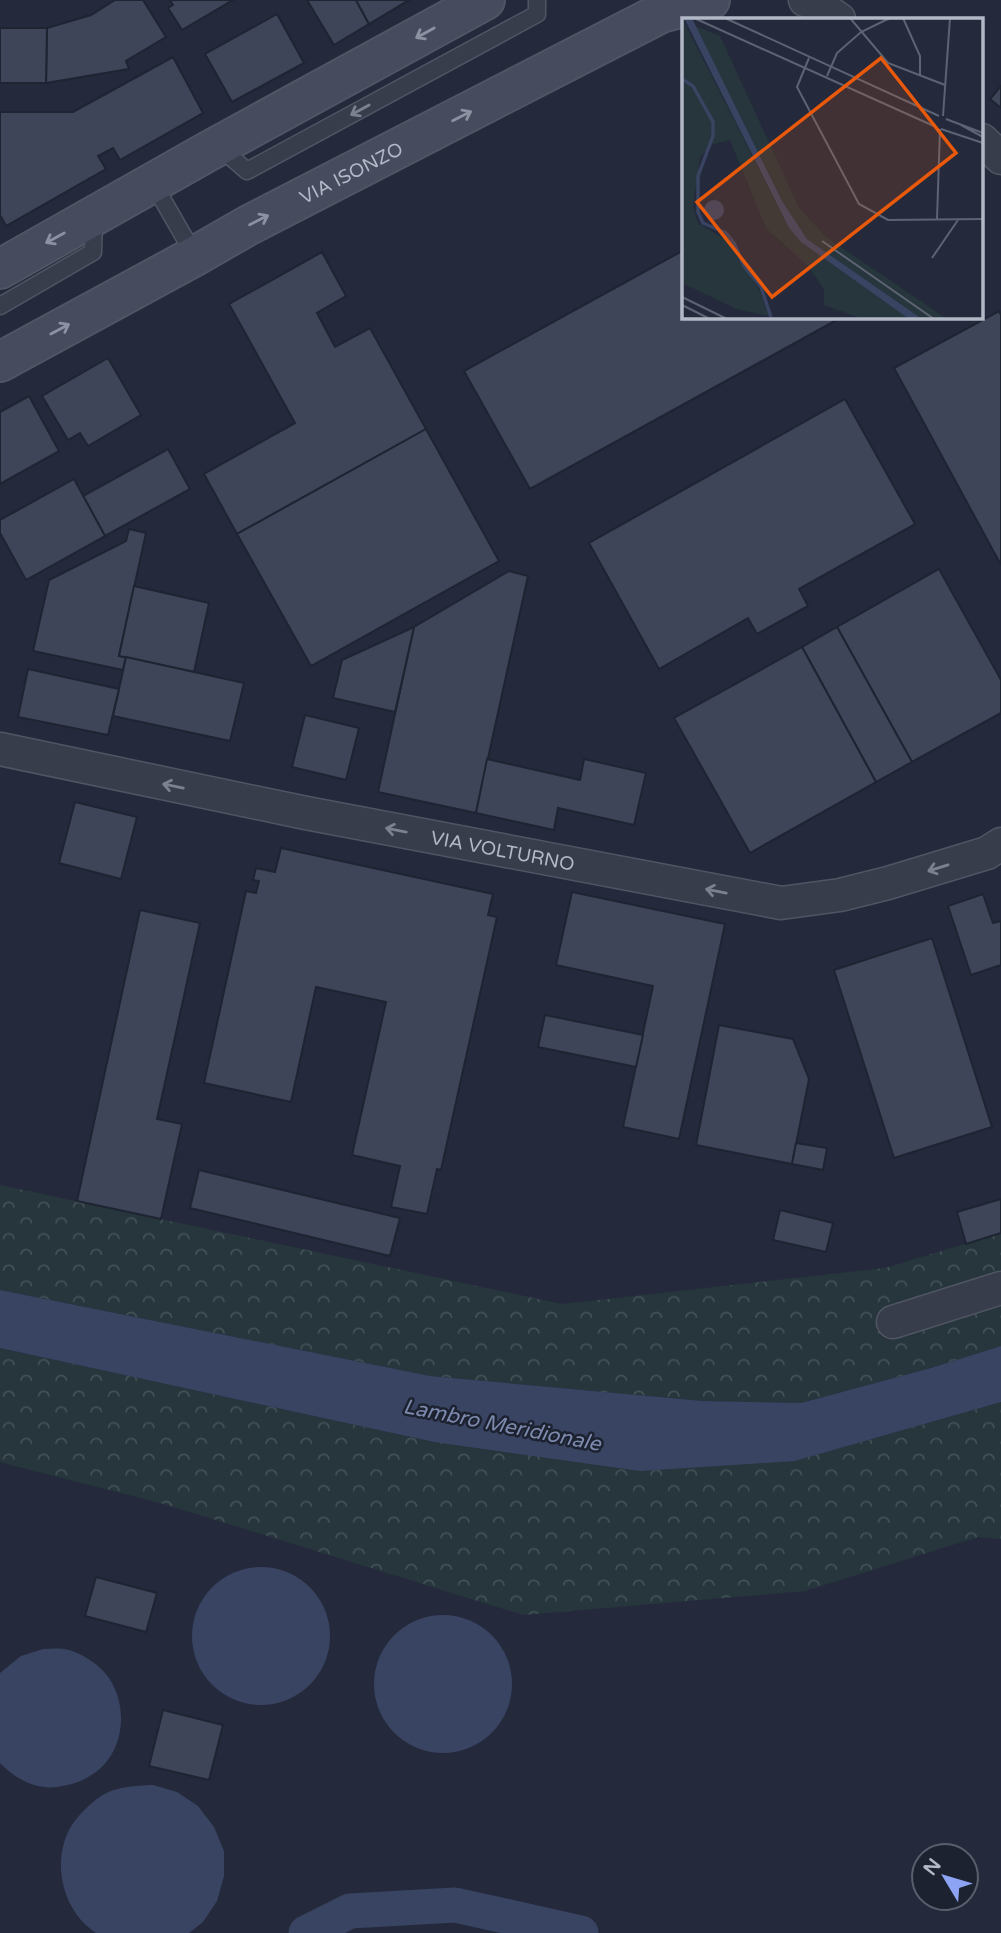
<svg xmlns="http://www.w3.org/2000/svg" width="1001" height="1933" viewBox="0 0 1001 1933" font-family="'Varela Round',sans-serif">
<defs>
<pattern id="forest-crowns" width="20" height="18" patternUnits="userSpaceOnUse" patternTransform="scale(1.75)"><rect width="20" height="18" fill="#26363c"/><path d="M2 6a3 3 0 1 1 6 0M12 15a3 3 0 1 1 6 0" fill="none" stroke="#435157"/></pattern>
</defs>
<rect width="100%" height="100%" fill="#242a3b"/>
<g fill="url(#forest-crowns)">
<polygon points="0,1185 562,1304 885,1268 1001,1233 1001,1346 931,1368 801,1403 703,1401 430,1376 0,1290"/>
<polygon points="0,1348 434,1442 795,1461 1001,1402 1001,1539 978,1537 805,1591 523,1615 164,1504 0,1462"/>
</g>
<g fill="#394362">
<polygon points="0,1290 430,1376 703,1401 801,1403 931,1368 1001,1346 1001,1402 795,1461 640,1471 434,1442 0,1348"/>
<circle cx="261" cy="1636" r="69"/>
<circle cx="443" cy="1684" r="69"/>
<path d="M43,1649C50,1649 57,1648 64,1649C77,1651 88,1658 98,1666C130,1693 129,1750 93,1774C82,1782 70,1785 57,1787C36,1790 14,1778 0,1763V1673L21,1656Z"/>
<path d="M153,1785L177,1792L198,1806L214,1827L224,1851V1876L217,1901L203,1922L189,1933H96C64,1912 52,1867 68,1832C75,1818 88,1805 101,1796C116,1786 135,1786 153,1785Z"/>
</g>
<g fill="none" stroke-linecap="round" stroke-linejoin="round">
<polyline stroke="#394362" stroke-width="35" points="306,1933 350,1911 455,1905 581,1933"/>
</g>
<g fill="#3e4559" stroke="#1f2432" stroke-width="2">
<polygon points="115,0 143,0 166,37 126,61 129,69 46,83 47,28 91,15"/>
<polygon points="170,0 233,0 182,30 168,8 173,5"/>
<polygon points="307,0 356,0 369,24 334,45"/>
<polygon points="356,0 409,0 369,24"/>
<polygon points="277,14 304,63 232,102 205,54"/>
<polygon points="0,28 47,28 46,83 0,83"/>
<polygon points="173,57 203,113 120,160 113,148 98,156 106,169 6,226 0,215 0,112 73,112"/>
<polygon points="1001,86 1001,108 990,99"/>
<polygon points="684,250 684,317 842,317 530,489 464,371"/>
<polygon points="322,252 346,296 317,313 335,347 370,328 426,429 237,534 204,474 295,423 229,304"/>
<polygon points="999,311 1001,315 1001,565 894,368"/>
<polygon points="108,358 141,415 88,446 80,433 68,440 42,396"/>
<polygon points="29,396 59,451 0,484 0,412"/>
<polygon points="845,399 915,524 799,589 808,606 757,634 748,618 659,669 589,543"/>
<polygon points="426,429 499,561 311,666 237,534"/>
<polygon points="168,449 190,489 105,536 83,496"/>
<polygon points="74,479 105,536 26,580 0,533 0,520"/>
<polygon points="129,529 146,533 119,656 126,657 123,670 33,651 49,580 126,541"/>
<polygon points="939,569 1001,680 1001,713 912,762 837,627"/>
<polygon points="509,571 528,576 476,813 378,792 414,627"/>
<polygon points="134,586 209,603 194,672 119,656"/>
<polygon points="414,627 395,712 333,698 342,660"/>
<polygon points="837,627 912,762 876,782 802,647"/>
<polygon points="802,647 876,782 750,853 674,718"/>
<polygon points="126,657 244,683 230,741 113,716"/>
<polygon points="28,669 119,689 108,735 18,717"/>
<polygon points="305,715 359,728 346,780 292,767"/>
<polygon points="487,759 580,780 584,759 646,773 634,825 558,808 554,830 476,813"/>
<polygon points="75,802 137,817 121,879 59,863"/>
<polygon points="281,848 493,894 488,915 497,917 441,1170 437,1169 427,1214 391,1207 400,1166 352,1155 386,1002 316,987 291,1102 204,1083 246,891 256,893 259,881 253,880 256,868 275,872"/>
<polygon points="572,892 725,924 679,1139 623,1127 653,986 556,965"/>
<polygon points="983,894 993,923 1001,921 1001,965 971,975 948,906"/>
<polygon points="140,910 200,923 157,1119 182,1124 161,1219 77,1201"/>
<polygon points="932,938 992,1127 894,1158 834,970"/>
<polygon points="545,1015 643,1035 636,1067 538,1047"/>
<polygon points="719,1025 793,1039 809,1079 792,1164 696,1145"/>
<polygon points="796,1143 827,1148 823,1170 792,1164"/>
<polygon points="199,1170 400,1218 390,1256 190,1208"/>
<polygon points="1001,1199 1001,1233 966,1244 957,1212"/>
<polygon points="780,1210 833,1223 826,1252 773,1240"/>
<polygon points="96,1577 157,1593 146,1632 85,1616"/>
<polygon points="163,1710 223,1725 209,1780 149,1766"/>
</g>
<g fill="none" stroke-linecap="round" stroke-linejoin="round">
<defs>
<g id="lane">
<polyline points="218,146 247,171 537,14 537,0"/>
<polyline points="153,183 195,256"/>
<polyline points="0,306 93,252 94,219"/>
</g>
<g id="street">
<polyline points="805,0 818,5 839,19"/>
<polyline points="982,140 1001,158"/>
<path id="s1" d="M0,749L306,813L781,903L840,895L888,883L987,853L1001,844"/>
<polyline points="893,1322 1001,1288"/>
</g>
<g id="secondary">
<polyline points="0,269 207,152 485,0"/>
<path id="s2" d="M0,362L195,256L249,225L661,13L710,0"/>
</g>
</defs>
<use href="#lane" stroke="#505564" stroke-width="19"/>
<use href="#street" stroke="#505564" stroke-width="35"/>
<use href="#secondary" stroke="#505564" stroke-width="42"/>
<use href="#lane" stroke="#383d4c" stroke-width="16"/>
<use href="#street" stroke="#383d4c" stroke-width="32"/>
<use href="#secondary" stroke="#464b5e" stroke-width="38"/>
</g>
<defs><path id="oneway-shaft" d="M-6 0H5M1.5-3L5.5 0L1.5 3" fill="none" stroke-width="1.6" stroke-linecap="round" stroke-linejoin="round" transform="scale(1.75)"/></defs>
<g stroke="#8d92a2">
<use href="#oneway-shaft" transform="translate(425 33) rotate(151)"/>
<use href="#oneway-shaft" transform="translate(462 116) rotate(-27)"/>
<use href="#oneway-shaft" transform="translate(259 220) rotate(-27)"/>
<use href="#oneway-shaft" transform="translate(55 238) rotate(151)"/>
<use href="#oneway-shaft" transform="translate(60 329) rotate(-28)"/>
</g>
<g stroke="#7c8190">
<use href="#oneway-shaft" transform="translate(360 110) rotate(151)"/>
<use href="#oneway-shaft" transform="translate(173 786) rotate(-168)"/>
<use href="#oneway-shaft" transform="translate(396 830) rotate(-169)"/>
<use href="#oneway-shaft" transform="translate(938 868) rotate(163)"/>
<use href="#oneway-shaft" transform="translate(716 891) rotate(-169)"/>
</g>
<g text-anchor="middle" stroke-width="5" stroke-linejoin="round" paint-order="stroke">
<g font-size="19" fill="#b3b8c7" stroke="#1d2230">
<text dy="7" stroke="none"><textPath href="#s2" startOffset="399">VIA ISONZO</textPath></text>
<text dy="7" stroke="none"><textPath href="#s1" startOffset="513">VIA VOLTURNO</textPath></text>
</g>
<g font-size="21" font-style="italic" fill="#7c8aae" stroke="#1d2230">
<text transform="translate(502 1425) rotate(11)" y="7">Lambro Meridionale</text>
</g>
</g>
<g transform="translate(682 18)">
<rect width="301" height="301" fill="#242a3b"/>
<path d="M0,0L107,210L119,224L227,301H181L142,287V271L126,248L84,210L48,122L31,126L18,139L11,189L16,205L47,224L79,275L87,298L55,291L0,265ZM13,8L38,18L117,190L144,219L265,301H240L125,221L100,183Z" fill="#26363c"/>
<path d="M2,0H10L100,183L125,221L240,301H227L119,224L107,210ZM22 192a10 10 0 1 1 20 0a10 10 0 1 1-20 0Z" fill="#394362"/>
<path fill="none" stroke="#394362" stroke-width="3.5" d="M0,61L11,68L31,104V118L16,158V194L21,205L44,215L52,225L62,248L79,269L89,299"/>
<path fill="none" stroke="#5d6373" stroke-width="2" d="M12,0L254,109M168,0L206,45L263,67M221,0L238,38V58M45,1L257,98M127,40L115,69L177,186L206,202L301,201M145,58L155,35L179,14L208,0M261,98L268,0M264,101L301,115M279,107L301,119M259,111L301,125M255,201L258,111M140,223L252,301M250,240L276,202M0,279L45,301M0,287L28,301"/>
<path fill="#e8590c" fill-opacity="0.15" stroke="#e8590c" stroke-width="3.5" d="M199,40L274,135L90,279L15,184Z"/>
<rect width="301" height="301" fill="none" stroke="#b3b8c7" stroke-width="3.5"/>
</g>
<g transform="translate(945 1877) rotate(308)"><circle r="33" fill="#1d2230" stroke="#595e6c" stroke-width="2"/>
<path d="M0-5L12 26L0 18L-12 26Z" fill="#8ca4f3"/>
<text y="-10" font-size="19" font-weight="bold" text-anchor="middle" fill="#b3b8c7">N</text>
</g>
</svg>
